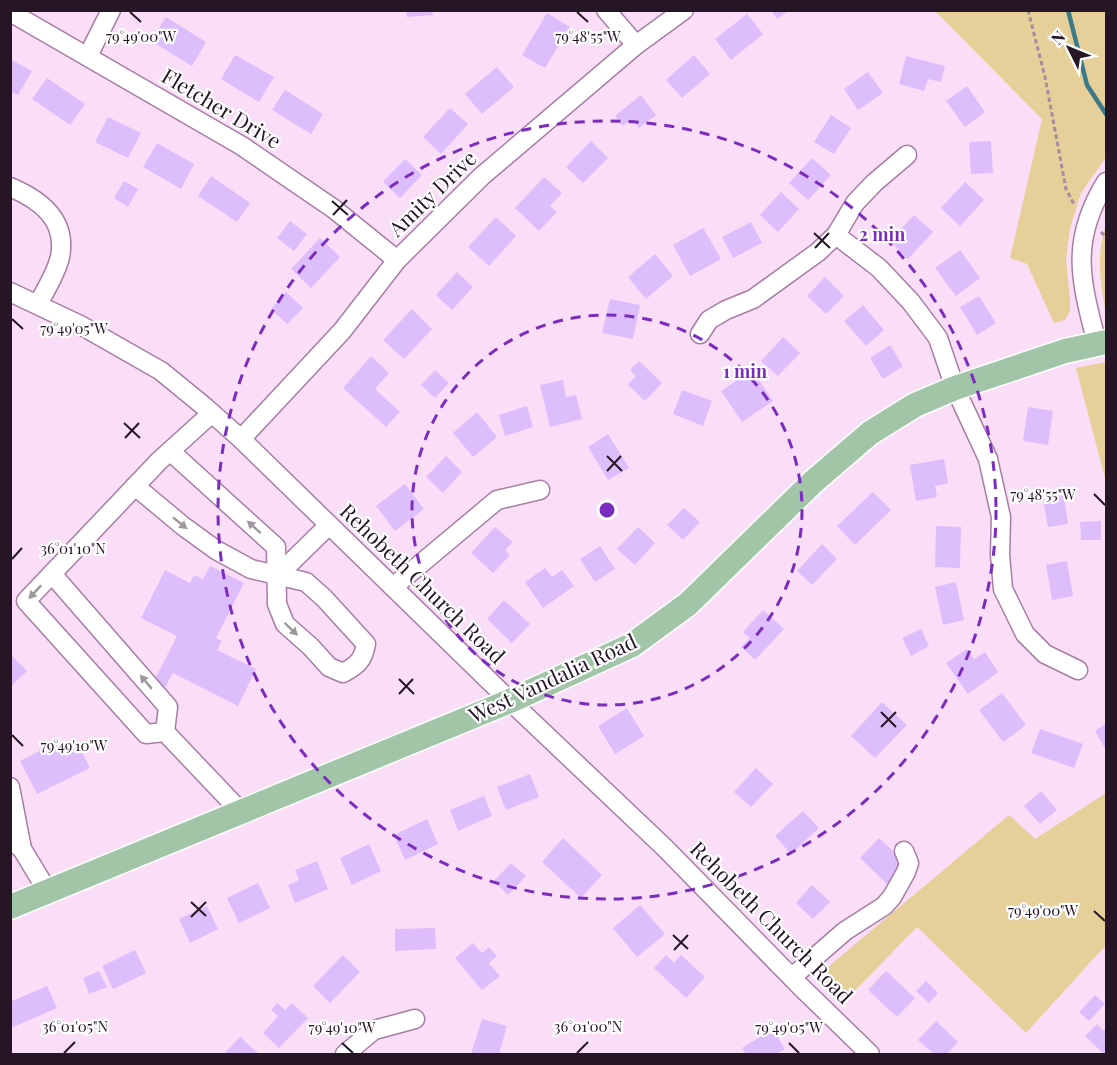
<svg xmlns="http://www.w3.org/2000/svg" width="1117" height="1065" viewBox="0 0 1117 1065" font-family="'Playfair Display',serif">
<rect width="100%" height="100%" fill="#fadef8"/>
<g fill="#e6cf98">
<polygon points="935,11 1106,11 1106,157 1081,193 1070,228 1066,260 1070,298 1070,311 1065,320 1054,323 1027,264 1010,258 1042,119"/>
<path d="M1106,223V313C1102,292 1098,268 1101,246C1102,238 1105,230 1106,223Z"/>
<polygon points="1106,362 1106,482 1076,368"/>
<polygon points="1106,793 1106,945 1026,1033 917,927 842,1004 816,977 1009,815 1035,839"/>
</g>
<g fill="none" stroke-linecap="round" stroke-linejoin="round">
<polyline stroke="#3a7a89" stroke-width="4.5" points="1068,10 1087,85 1106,114"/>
</g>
<g fill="#debdfc">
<polygon points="406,10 432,10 433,15 407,17"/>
<polygon points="771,10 790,10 777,19"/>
<polygon points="547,13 570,27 545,68 522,55"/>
<polygon points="747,14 763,34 731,60 715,39"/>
<polygon points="166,17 206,42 192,66 151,41"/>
<polygon points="235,55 274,77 259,102 221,79"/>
<polygon points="694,55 710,74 682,98 666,80"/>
<polygon points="906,56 945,66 941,82 928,79 924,91 899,84"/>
<polygon points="10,59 32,71 18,95 10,91"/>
<polygon points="497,67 514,87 482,114 465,94"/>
<polygon points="868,72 883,93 858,110 844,89"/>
<polygon points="47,78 85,104 70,125 32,99"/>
<polygon points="967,86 985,112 965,127 946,101"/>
<polygon points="285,90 323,114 311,134 272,110"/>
<polygon points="641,95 656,115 639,128 631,119 623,126 615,116"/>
<polygon points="450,108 468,124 441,154 423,137"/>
<polygon points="831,115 851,128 834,154 814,142"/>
<polygon points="108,117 141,133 128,158 95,142"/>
<polygon points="591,141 608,158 583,183 566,167"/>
<polygon points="991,141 993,173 971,174 969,142"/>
<polygon points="157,143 194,164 181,189 143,167"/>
<polygon points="812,158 831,175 808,200 789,183"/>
<polygon points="405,159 422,175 400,198 383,182"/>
<polygon points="211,176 250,203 237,222 198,196"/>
<polygon points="544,177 562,193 550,206 557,212 539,231 515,208"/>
<polygon points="124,181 138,189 128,207 114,198"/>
<polygon points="965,182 984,200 960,226 941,208"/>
<polygon points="781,192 799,209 778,232 760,215"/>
<polygon points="914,215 933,232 908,259 890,241"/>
<polygon points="496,217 516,236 489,266 468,247"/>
<polygon points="290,221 307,234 294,251 277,238"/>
<polygon points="751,222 762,243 733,258 722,237"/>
<polygon points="703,228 721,259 690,276 673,245"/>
<polygon points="320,238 340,257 311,288 291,269"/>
<polygon points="960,250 980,278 956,296 935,268"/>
<polygon points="655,254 673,276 646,299 628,277"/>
<polygon points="457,272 473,287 452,310 436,295"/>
<polygon points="825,277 844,296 826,314 807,296"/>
<polygon points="286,292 303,308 287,324 271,309"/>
<polygon points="979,296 996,323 977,335 960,307"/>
<polygon points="610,299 640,305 633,339 602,333"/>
<polygon points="863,305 884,330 866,346 844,321"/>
<polygon points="412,309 432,329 404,359 383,340"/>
<polygon points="783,337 800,353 778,376 761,361"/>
<polygon points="890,345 903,366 883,379 870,358"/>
<polygon points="371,356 389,373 375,389 400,412 386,427 343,388"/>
<polygon points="639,361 662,383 645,401 628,385 636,376 630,370"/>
<polygon points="435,370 449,383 435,398 421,385"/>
<polygon points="752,370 773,401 742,422 721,391"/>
<polygon points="563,380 566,397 576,395 582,419 550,427 540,385"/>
<polygon points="682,390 712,401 703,426 673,414"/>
<polygon points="527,406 533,427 505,436 499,415"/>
<polygon points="1028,407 1053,411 1048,445 1023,441"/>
<polygon points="477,412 497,437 473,457 453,433"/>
<polygon points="608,434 629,468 608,480 588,447"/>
<polygon points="446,456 462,472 443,493 426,477"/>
<polygon points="944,459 948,483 935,486 937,497 916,501 910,465"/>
<polygon points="405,484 424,509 395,531 376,506"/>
<polygon points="1063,491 1068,524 1048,527 1042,494"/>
<polygon points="873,492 891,510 855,545 837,526"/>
<polygon points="684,508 700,522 683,540 667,525"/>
<polygon points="1101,521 1101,540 1081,540 1080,522"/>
<polygon points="936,526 961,527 960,568 935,567"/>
<polygon points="495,527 513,542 505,550 510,555 493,573 471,553"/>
<polygon points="638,527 655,543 635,565 617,549"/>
<polygon points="822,544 837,559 812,585 797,571"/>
<polygon points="600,546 615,569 595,582 580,559"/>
<polygon points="1067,561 1073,596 1052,600 1046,565"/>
<polygon points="210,566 244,583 216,638 222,641 217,650 256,669 238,706 173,673 164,689 153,683 177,636 141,618 165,570 190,583 194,575 203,579"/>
<polygon points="545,568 552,577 562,570 574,586 543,608 525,582"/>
<polygon points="956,582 964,620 943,625 935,587"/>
<polygon points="504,600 530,624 512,643 487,619"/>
<polygon points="763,610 784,629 755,660 741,647 750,638 743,632"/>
<polygon points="921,629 929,646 911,656 902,638"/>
<polygon points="967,649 974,659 985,652 998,672 968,694 946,663"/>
<polygon points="10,654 27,671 10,687"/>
<polygon points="1002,693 1026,725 1003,742 979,710"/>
<polygon points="882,702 907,725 875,758 851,736"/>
<polygon points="627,708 644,736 615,754 598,726"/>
<polygon points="1106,724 1106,750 1095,731"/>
<polygon points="1040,729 1083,744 1074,768 1031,753"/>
<polygon points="55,743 61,755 79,746 90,768 37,794 20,761"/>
<polygon points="756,768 773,784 751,807 734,792"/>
<polygon points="530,774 539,797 506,810 497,787"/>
<polygon points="1041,791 1057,810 1040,824 1024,806"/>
<polygon points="484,796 492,816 458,831 450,810"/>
<polygon points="803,811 819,828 791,854 775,836"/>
<polygon points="427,819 438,844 405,860 394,835"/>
<polygon points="563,838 602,875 581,898 542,862"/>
<polygon points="879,838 907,864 888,885 860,858"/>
<polygon points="369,844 381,871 352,885 340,858"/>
<polygon points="317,861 328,889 295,903 288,885 299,880 295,870"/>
<polygon points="511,863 526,876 508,895 494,881"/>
<polygon points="258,883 270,908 239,923 227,898"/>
<polygon points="812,885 830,902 813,919 796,903"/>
<polygon points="640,905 665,934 637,957 613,928"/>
<polygon points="207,906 218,929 190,943 179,919"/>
<polygon points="435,928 436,949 395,951 395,929"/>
<polygon points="473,943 482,953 489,947 497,956 489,963 500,976 482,990 455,958"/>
<polygon points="135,950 146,973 113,989 102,966"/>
<polygon points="343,955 360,972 330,1003 313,986"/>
<polygon points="666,955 674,963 681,955 705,977 686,998 654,968"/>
<polygon points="99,971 107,987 89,994 83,978"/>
<polygon points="886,971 915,998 897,1017 868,990"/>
<polygon points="926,981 938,993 929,1003 916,991"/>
<polygon points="47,986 57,1008 13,1027 10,1021 10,1002"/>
<polygon points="1095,995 1105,1004 1089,1021 1079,1012"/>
<polygon points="277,1003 285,1010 292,1003 308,1018 279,1048 263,1033 278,1016 271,1010"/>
<polygon points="482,1019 507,1026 499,1054 471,1054"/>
<polygon points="936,1021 958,1042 947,1054 934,1054 918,1040"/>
<polygon points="1097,1024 1104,1031 1106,1028 1106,1054 1104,1054 1085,1036"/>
<polygon points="773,1029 785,1049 776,1054 746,1054 742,1048"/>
<polygon points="240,1037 259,1054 224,1054"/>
</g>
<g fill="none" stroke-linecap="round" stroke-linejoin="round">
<defs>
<g id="minor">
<polyline points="606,10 636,45"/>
<polyline points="10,12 242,146 334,209 397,260"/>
<polyline points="88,56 111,10"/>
<path d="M10,187C41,200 67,220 60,257C56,274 46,289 38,304"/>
<polyline points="836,235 879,268 911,302 938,338 955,388 988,459 1001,517 1000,555 1003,589 1025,634 1045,654 1078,670"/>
<polyline points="10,292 82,326 161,371 205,407 241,439 510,701 665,848 801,987 870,1054"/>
<polyline points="700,334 709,320 726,310 753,299 818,252 836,235 855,203 874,183 907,155"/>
<path d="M1097,344C1081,281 1069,242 1106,182"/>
<polyline points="212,413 159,461 26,601 146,734 165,732 241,812"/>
<polyline points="241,439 342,331 397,260 482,176 636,45 684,10"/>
<path d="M135,486L183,526L216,550L251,569L306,582L324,598L366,644C363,660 358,665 343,673L329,667L311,647L285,624L277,604L276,547L170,451"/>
<polyline points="52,574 168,707 165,732"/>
<polyline points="278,575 329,525"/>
<polyline points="393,587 497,500 540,490"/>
<polyline points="10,787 22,849"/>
<polyline points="10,839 22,849 48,892"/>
<polyline points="792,977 845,931 884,906 892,897 906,872 909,863 904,851"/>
<polyline points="345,1054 374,1030 415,1019"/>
</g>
<polyline id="major" points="10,907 510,701 632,645 688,604 813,482 870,433 915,405 955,388 1065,351 1106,342"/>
</defs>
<use href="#minor" stroke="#a77da5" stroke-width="21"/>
<use href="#major" stroke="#fff" stroke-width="27"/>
<g stroke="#a38ca1" stroke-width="3" stroke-dasharray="4.5 3" stroke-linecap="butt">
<polyline points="1028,10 1045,77 1066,189 1075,206"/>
<polyline points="1101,232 1106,237"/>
</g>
<use href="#minor" stroke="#fff" stroke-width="18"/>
<use href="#major" stroke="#a2c5a7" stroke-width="24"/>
</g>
<defs><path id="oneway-solid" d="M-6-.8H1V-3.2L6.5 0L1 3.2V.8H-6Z" transform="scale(1.5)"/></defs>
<g fill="#9d969d">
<use href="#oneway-solid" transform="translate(180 523) rotate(39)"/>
<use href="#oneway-solid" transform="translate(254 527) rotate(-138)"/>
<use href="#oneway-solid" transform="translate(35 592) rotate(133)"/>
<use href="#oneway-solid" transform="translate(291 629) rotate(44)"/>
<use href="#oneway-solid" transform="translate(146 682) rotate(-130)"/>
</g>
<path fill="none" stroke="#251525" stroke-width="2" d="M130,12L141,22M577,12L588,22M332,201L348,215M333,215L347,200M814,233L830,248M815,248L829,233M12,319L23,329M124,423L140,438M125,438L139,423M607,456L622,471M607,471L621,456M1094,494L1105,505M12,559L22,548M399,679L414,694M399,694L413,679M881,712L896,727M881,727L896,712M12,735L23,746M191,902L206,916M1094,911L1105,921M191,917L206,902M673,935L688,949M674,950L688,935M342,1043L353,1053M789,1043L799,1053M64,1053L75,1042M577,1053L588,1042"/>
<g fill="none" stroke="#7b2cbf" stroke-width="3" stroke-dasharray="10 8">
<circle cx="607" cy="510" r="195"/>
<circle cx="607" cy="510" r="389"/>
</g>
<g text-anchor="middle" stroke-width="4.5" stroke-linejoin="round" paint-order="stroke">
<g font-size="21" fill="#251525" stroke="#fff">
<text transform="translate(221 109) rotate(31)" y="7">Fletcher Drive</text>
<text transform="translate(433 194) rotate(-44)" y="7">Amity Drive</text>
<text transform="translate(422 584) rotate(44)" y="7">Rehobeth Church Road</text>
<text transform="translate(553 679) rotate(-25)" y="7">West Vandalia Road</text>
<text transform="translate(771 923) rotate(45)" y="7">Rehobeth Church Road</text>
</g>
</g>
<g font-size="15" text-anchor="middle" fill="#251525" stroke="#fff" stroke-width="4.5" stroke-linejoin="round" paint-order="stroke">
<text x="141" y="42">79°49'00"W</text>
<text x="588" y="42">79°48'55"W</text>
<text x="74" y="334">79°49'05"W</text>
<text x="1043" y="500">79°48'55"W</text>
<text x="73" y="554">36°01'10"N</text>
<text x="74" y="751">79°49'10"W</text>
<text x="1043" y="916">79°49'00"W</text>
<text x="75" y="1032">36°01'05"N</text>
<text x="588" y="1032">36°01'00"N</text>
<text x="342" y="1033">79°49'10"W</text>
<text x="789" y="1033">79°49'05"W</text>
</g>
<circle cx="607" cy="510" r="9" fill="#7b2cbf" stroke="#fff" stroke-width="3"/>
<g font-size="18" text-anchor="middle" font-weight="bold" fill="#7b2cbf" stroke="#fff" stroke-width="4.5" stroke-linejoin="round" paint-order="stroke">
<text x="882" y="241">2 min</text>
<text x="745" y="378">1 min</text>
</g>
<rect width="1117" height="1065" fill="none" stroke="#251525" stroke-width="24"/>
<g transform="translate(1069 48) rotate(313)" stroke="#ffffff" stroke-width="4.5" paint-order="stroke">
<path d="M0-4.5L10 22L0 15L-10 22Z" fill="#251525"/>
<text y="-9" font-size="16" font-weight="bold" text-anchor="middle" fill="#251525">N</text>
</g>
</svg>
